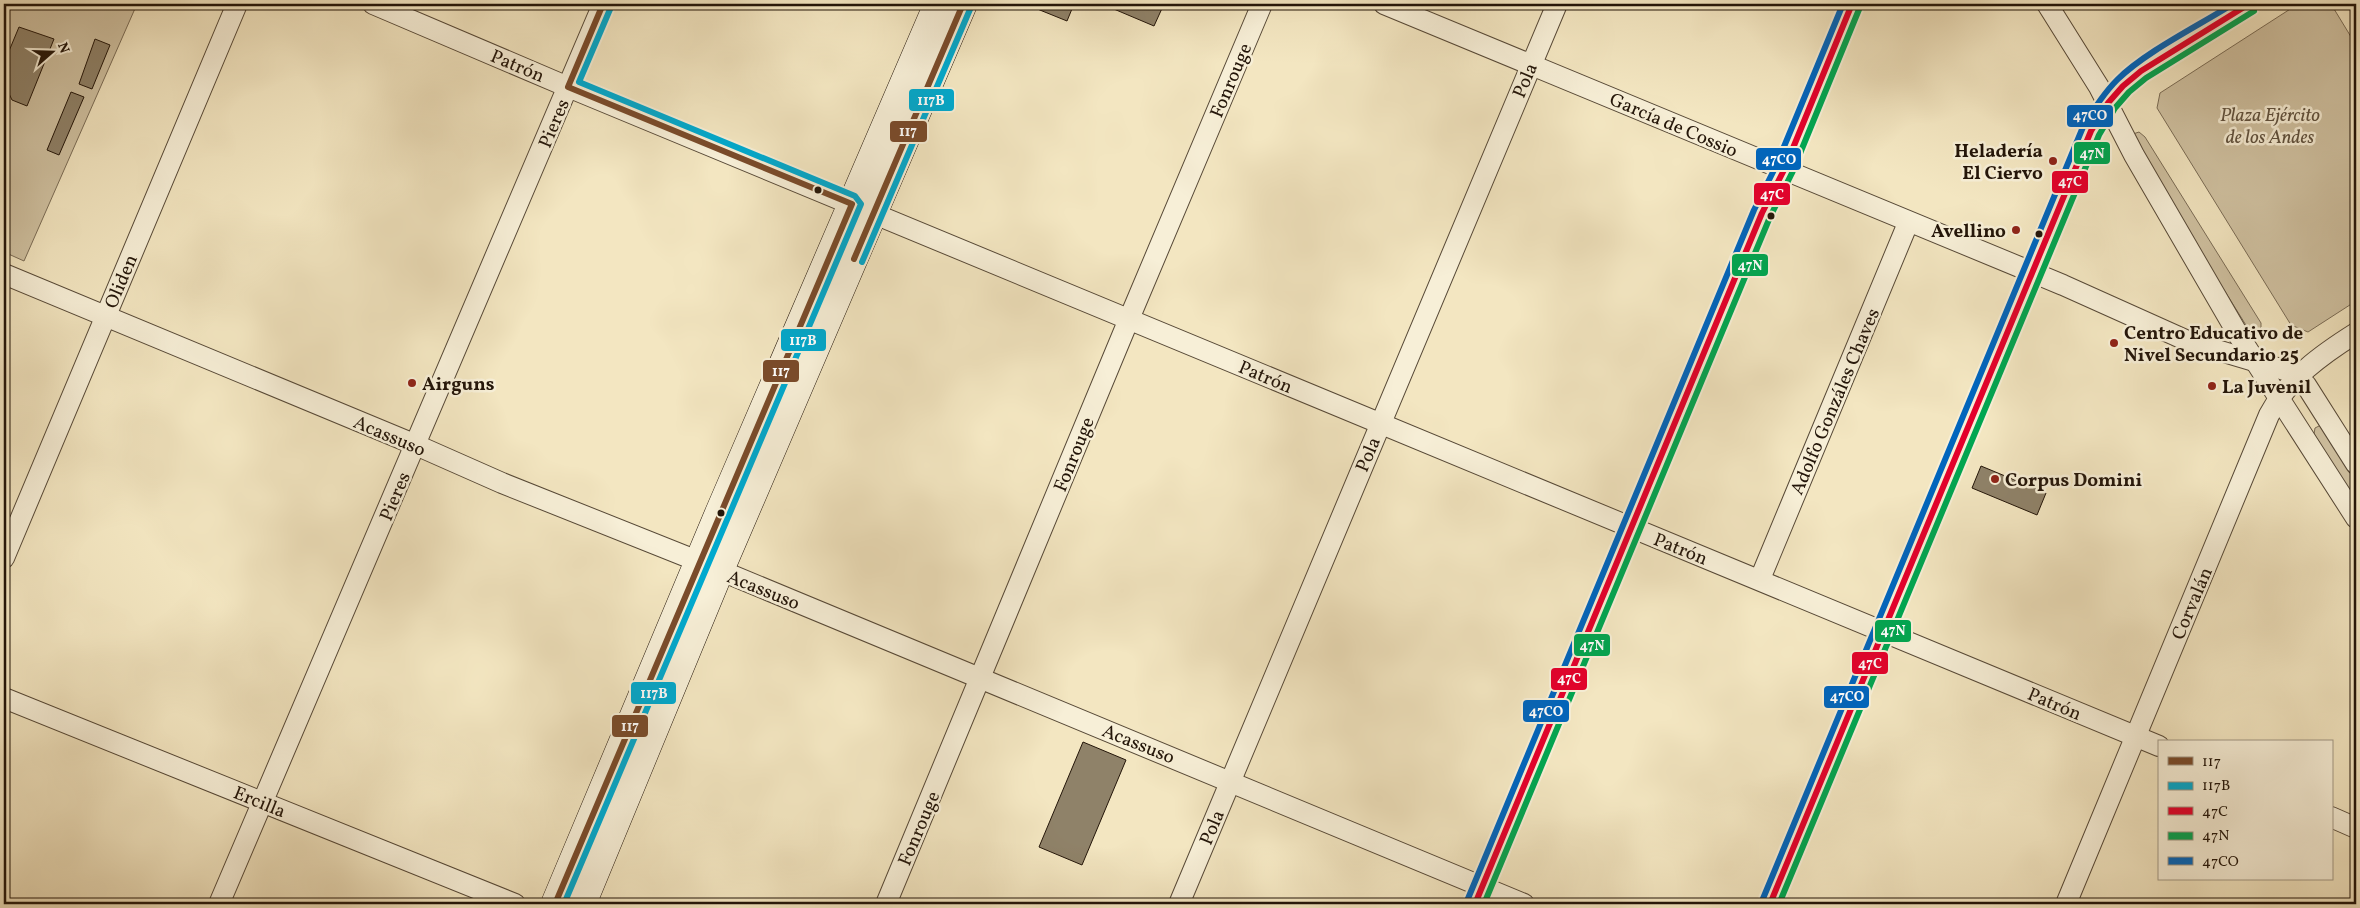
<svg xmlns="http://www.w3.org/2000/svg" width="2360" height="908" viewBox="0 0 2360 908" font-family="Vollkorn,serif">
<rect width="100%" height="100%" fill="#f3e6c1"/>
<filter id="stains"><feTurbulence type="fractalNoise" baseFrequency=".004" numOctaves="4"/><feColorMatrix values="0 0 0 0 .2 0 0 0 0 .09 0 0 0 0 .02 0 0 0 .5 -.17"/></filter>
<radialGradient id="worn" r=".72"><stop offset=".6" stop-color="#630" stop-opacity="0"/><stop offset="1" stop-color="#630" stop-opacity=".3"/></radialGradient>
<g fill="#d0c2a2" stroke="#7a6c56">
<polygon points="4,4 137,4 24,261 4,252"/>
<polygon points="2298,4 2331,4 2356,45 2356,301 2308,332 2291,325 2157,108 2160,93"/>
<polygon points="2139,132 2145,137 2261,323 2261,327 2257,331 2249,330 2133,144 2133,134"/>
<polygon points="2323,424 2326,426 2356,474 2356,501 2314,434 2315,428"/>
</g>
<g fill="#8f8269" stroke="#231509">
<polygon points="1025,4 1074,4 1067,21"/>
<polygon points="1102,4 1164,4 1154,26"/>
<polygon points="19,27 54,39 27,106 12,100 4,83 4,63"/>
<polygon points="95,39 110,45 92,89 79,84"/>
<polygon points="71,92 84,97 59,155 47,150"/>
<polygon points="1981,466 2046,493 2037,515 1972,488"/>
<polygon points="1083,742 1126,760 1082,865 1039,847"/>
</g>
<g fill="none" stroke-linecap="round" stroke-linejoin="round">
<defs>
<g id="street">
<polyline points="373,4 568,87 2159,746"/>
<polyline points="1384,4 2063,285 2190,342 2291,372 2306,385 2356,464"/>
<polyline points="2047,4 2099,87 2134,155 2239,336 2356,518"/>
<polyline points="4,274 416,445 502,483 700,562 1524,904"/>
<polyline points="4,558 237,4"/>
<polyline points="1760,579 1908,223"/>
<polyline points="4,698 515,904"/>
<polyline points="2331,817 2356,828"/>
<polyline points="219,904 603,4"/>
<polyline points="886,904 1129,319 1262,4"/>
<polyline points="1179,904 1557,4"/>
<polyline points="1475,904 1762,213 1784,170 1852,4"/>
<polyline points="1770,904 2091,131 2108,103 2123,86 2141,71 2249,4"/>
<path d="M2066,904L2269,415C2289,378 2321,355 2356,333"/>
</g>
<g id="secondary">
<polyline points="555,904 719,513 938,4"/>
<polyline points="582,904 720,570 963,4"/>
</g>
</defs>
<use href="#street" stroke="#574937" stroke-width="22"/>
<use href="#secondary" stroke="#231509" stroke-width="29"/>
<use href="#street" stroke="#f7efd7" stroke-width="20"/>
<use href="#secondary" stroke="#f7efd7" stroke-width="28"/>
<defs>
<g id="bus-1">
<polyline points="854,259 963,4"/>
<polyline points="555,904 852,204 568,87 603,4"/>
</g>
<g id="bus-2">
<polyline points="862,262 971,7"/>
<polyline points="564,904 861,204 855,196 579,82 611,7"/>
</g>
<g id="bus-3">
<polyline points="1475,904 1762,213 1784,170 1852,4"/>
<polyline points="1770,904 2091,131 2108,103 2123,86 2141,71 2249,4"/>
</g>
<g id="bus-4">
<polyline points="1484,904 1770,217 1792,173 1860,7"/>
<polyline points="1779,904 2099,135 2115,108 2129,92 2146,78 2254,11"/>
</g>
<g id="bus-5">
<polyline points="1467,901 1754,210 1776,166 1843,4"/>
<path d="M1762,901L2083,127C2093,110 2103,94 2117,80C2145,52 2198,26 2233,4"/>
</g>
</defs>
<use href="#bus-1" stroke="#f7efd7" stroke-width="10"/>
<use href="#bus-2" stroke="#f7efd7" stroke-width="10"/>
<use href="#bus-3" stroke="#f7efd7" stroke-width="10"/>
<use href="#bus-4" stroke="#f7efd7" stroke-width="10"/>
<use href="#bus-5" stroke="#f7efd7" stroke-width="10"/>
<use href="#bus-1" stroke="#7a4b2a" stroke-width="6"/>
<use href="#bus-2" stroke="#00a9ce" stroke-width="6"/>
<use href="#bus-3" stroke="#e4002b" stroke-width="6"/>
<use href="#bus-4" stroke="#00a651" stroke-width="6"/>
<use href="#bus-5" stroke="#0065bd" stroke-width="6"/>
</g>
<g fill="#8f2418" stroke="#f7efd7" stroke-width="2">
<circle cx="2053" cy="161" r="5"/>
<circle cx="2016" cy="230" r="5"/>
<circle cx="2114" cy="343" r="5"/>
<circle cx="412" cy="383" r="5"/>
<circle cx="2212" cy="386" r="5"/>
<circle cx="1995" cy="479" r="5"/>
</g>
<g fill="#231509" stroke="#f7efd7" stroke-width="2">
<circle cx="818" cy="190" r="4.5"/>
<circle cx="1771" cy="216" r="4.5"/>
<circle cx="2039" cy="234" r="4.5"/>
<circle cx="721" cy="513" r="4.5"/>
</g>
<g text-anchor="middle" stroke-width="5" stroke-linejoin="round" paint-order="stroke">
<g font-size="19" fill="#231509" stroke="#f7efd7">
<text transform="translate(518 65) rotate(23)" y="7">Patrón</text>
<text transform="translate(1230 80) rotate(-67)" y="7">Fonrouge</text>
<text transform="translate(1524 80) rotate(-67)" y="7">Pola</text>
<text transform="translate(553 123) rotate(-67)" y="7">Pieres</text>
<text transform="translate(1674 124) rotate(23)" y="7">García de Cossio</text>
<text transform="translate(120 281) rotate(-67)" y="7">Oliden</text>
<text transform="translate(1266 376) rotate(23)" y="7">Patrón</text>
<text transform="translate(1834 401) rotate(-67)" y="7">Adolfo Gonzáles Chaves</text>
<text transform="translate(390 435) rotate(23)" y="7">Acassuso</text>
<text transform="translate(1073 454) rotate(-68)" y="7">Fonrouge</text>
<text transform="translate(1367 454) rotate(-67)" y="7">Pola</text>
<text transform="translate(394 496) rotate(-67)" y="7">Pieres</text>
<text transform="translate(1681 548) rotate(22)" y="7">Patrón</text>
<text transform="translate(764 589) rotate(22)" y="7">Acassuso</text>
<text transform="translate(2191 603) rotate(-67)" y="7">Corvalán</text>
<text transform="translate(2055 703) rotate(23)" y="7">Patrón</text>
<text transform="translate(1139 743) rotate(22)" y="7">Acassuso</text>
<text transform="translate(260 801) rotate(22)" y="7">Ercilla</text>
<text transform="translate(1211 827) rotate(-67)" y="7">Pola</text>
<text transform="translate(918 828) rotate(-67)" y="7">Fonrouge</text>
</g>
<g font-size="19" font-style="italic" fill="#60523f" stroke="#f7efd7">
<text x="2270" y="121">Plaza Ejército<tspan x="2270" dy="22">de los Andes</tspan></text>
</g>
<g font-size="19" font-weight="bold" fill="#231509" stroke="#f7efd7" text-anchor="start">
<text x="2043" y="157" text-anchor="end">Heladería<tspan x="2043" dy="22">El Ciervo</tspan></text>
<text x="2006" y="237" text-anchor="end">Avellino</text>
<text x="2124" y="339">Centro Educativo de<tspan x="2124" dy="22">Nivel Secundario 25</tspan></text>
<text x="422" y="390">Airguns</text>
<text x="2222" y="393">La Juvenil</text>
<text x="2005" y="486">Corpus Domini</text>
</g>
</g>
<g stroke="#f7efd7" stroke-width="2">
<rect x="908" y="88" width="47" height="24" rx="5" fill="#00a9ce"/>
<rect x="2066" y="104" width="48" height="24" rx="5" fill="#0065bd"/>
<rect x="889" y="120" width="39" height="23" rx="5" fill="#7a4b2a"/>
<rect x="2073" y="141" width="38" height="24" rx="5" fill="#00a651"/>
<rect x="1755" y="147" width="47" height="24" rx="5" fill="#0065bd"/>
<rect x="2051" y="170" width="38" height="24" rx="5" fill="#e4002b"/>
<rect x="1753" y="182" width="38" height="24" rx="5" fill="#e4002b"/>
<rect x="1731" y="253" width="38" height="24" rx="5" fill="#00a651"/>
<rect x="780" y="328" width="47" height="24" rx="5" fill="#00a9ce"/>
<rect x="762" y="359" width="38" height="24" rx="5" fill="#7a4b2a"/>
<rect x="1874" y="619" width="38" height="24" rx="5" fill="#00a651"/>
<rect x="1573" y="633" width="38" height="24" rx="5" fill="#00a651"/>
<rect x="1851" y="651" width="38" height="24" rx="5" fill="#e4002b"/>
<rect x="1550" y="667" width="38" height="24" rx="5" fill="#e4002b"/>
<rect x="630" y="681" width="47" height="24" rx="5" fill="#00a9ce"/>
<rect x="1823" y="685" width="47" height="24" rx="5" fill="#0065bd"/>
<rect x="1522" y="699" width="48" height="24" rx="5" fill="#0065bd"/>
<rect x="611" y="714" width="38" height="24" rx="5" fill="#7a4b2a"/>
</g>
<g font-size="14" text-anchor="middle" font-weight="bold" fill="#fff">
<text x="931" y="105">117B</text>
<text x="2090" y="120">47CO</text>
<text x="908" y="136">117</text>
<text x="2092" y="158">47N</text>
<text x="1779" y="164">47CO</text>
<text x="2070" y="186">47C</text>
<text x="1772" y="199">47C</text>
<text x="1750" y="270">47N</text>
<text x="803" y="345">117B</text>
<text x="781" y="376">117</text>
<text x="1893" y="635">47N</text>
<text x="1592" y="650">47N</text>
<text x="1870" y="668">47C</text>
<text x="1569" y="683">47C</text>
<text x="654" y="698">117B</text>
<text x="1847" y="701">47CO</text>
<text x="1546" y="716">47CO</text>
<text x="630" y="731">117</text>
</g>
<rect width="2360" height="908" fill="none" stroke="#f3e6c1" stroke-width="20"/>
<rect x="5" y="5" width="2350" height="898" fill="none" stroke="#231509" stroke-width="2.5"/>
<rect x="10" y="10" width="2340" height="888" fill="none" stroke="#231509"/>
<rect x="2158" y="740" width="175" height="140" fill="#f7efd7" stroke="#a29885"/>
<rect x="2168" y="757" width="25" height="8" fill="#7a4b2a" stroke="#a29885"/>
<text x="2202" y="766" font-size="15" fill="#231509">117</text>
<rect x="2168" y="782" width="25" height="8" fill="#00a9ce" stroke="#a29885"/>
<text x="2202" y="790" font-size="15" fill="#231509">117B</text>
<rect x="2168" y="807" width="25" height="8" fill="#e4002b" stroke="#a29885"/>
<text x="2202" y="816" font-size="15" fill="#231509">47C</text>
<rect x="2168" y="832" width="25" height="8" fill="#00a651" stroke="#a29885"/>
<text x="2202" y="840" font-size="15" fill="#231509">47N</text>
<rect x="2168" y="857" width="25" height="8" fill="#0065bd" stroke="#a29885"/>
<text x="2202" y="866" font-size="15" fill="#231509">47CO</text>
<g transform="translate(52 52) rotate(70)" stroke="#f7efd7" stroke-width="4" paint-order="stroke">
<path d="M0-4L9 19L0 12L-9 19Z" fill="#231509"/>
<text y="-8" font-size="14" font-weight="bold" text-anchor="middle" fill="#231509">N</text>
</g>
<rect width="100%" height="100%" filter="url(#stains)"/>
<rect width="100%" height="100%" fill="url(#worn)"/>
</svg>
